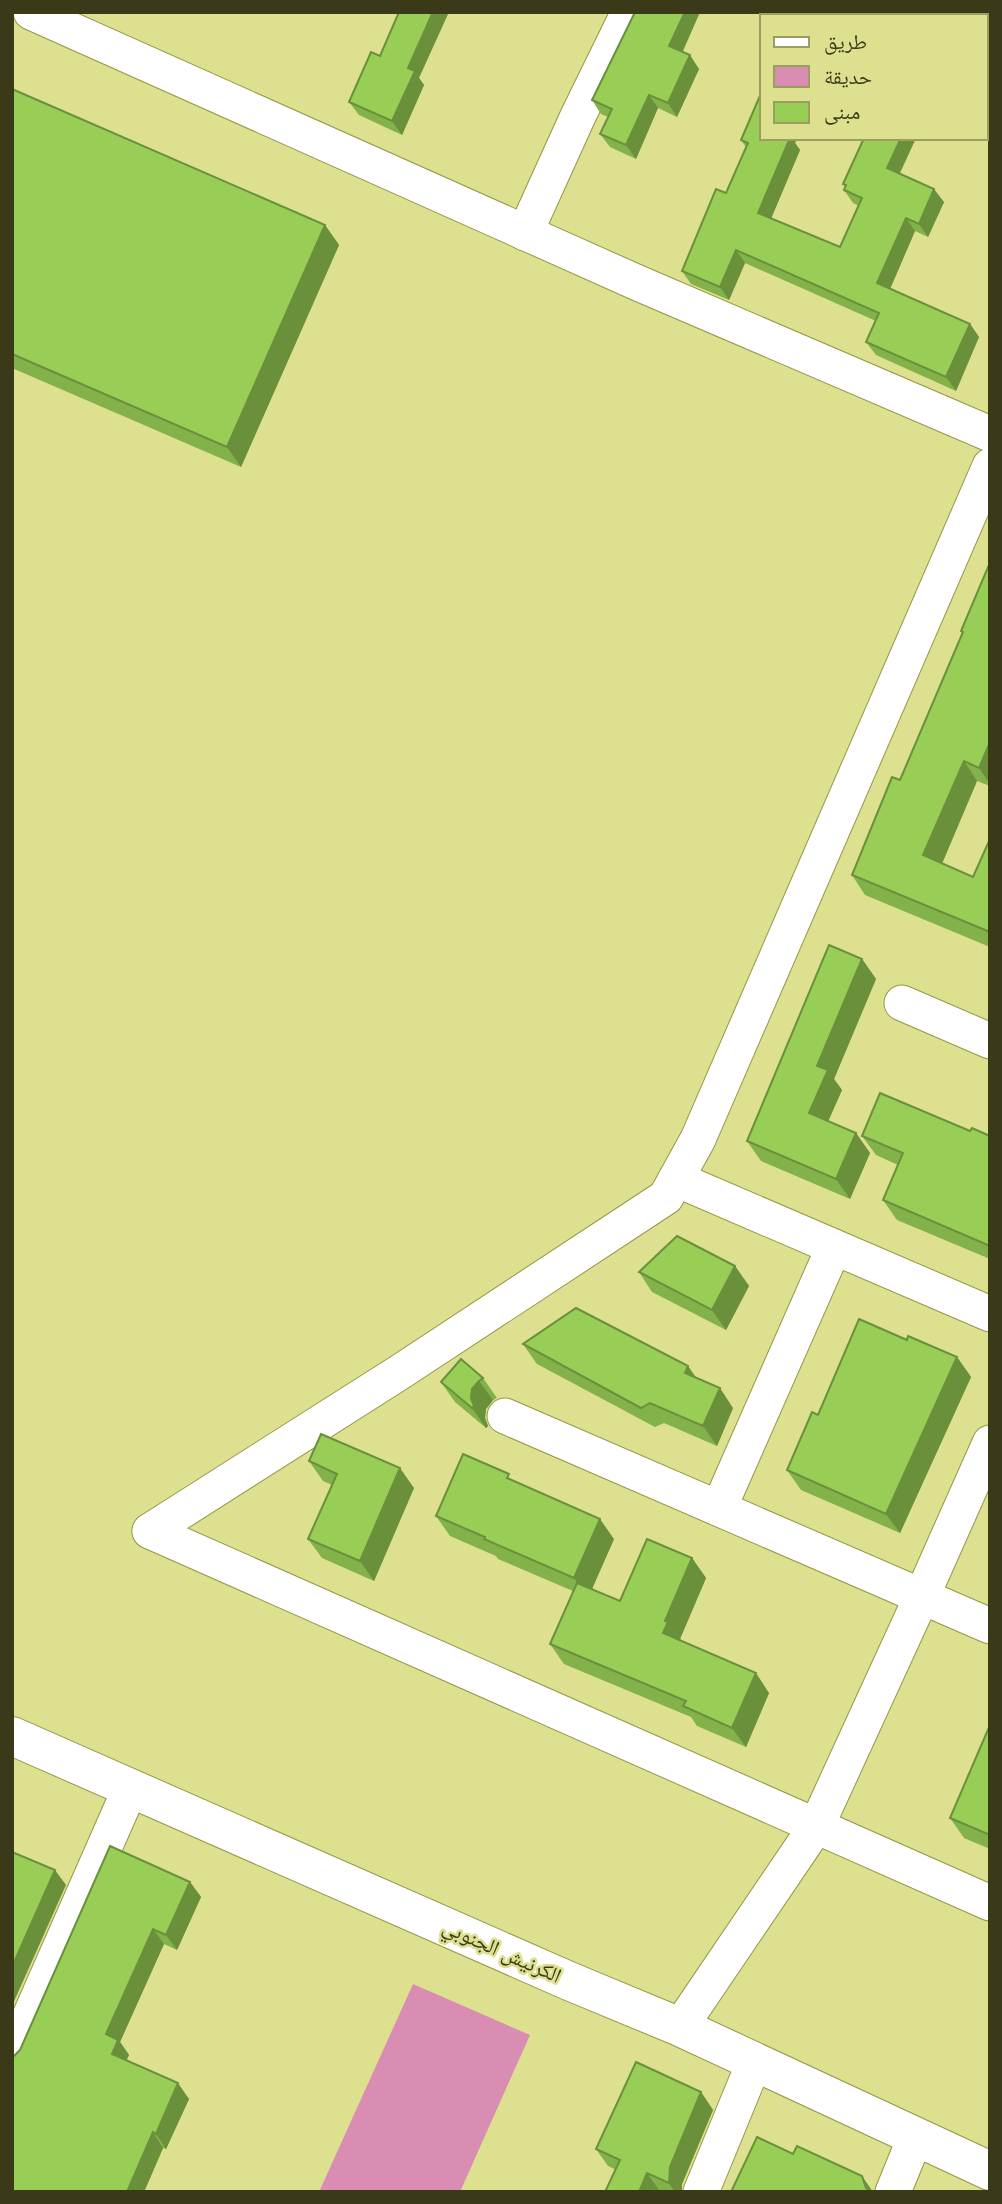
<svg xmlns="http://www.w3.org/2000/svg" width="1002" height="2204" viewBox="0 0 1002 2204" font-family="Poppins,'Noto Naskh Arabic',sans-serif">
<rect width="100%" height="100%" fill="#dde08e"/>
<polygon fill="#da8db2" points="413,1984 530,2035 460,2192 319,2192"/>
<g fill="none" stroke-linecap="round" stroke-linejoin="round">
<defs>
<g id="minor">
<polyline points="31,12 638,283 990,434"/>
<polyline points="525,233 578,116 629,12"/>
<polyline points="902,1003 990,1041"/>
<polyline points="676,1179 990,1314"/>
<polyline points="505,1416 990,1626"/>
<polyline points="719,1508 834,1247"/>
<polyline points="150,1531 400,1372 666,1197 698,1139 990,466"/>
<polyline points="150,1531 990,1903"/>
<polyline points="680,2027 817,1825 922,1596 990,1443"/>
<polyline points="12,2057 130,1789"/>
<polyline points="701,2192 754,2063"/>
<polyline points="893,2192 915,2138"/>
</g>
<polyline id="major" points="12,1736 569,1981 680,2027 990,2171"/>
</defs>
<use href="#minor" stroke="#969747" stroke-width="37"/>
<use href="#major" stroke="#969747" stroke-width="40"/>
<use href="#minor" stroke="#fff" stroke-width="35"/>
<use href="#major" stroke="#fff" stroke-width="38"/>
</g>
<g fill="#83b14a">
<polygon points="635,12 700,12 682,52 699,69 677,117 658,108 636,159 610,147 600,134 608,117 601,114 592,100"/>
<polygon points="990,12 990,86 986,85 986,16"/>
<polygon points="419,78 424,85 402,135 359,115 349,102"/>
<polygon points="12,89 325,225 339,245 241,467 12,368"/>
<polygon points="762,138 797,138 795,143 800,150 771,218 840,247 859,206 853,203 844,190 845,187 843,184 864,138 916,138 900,173 944,202 928,237 915,231 890,289 970,324 979,337 956,391 876,355 866,342 876,321 745,263 729,300 691,284 682,271 726,193 746,147 741,140"/>
<polygon points="990,568 990,786 977,781 942,864 973,877 990,839 990,947 865,895 852,875 900,780 962,634 961,631"/>
<polygon points="862,959 876,979 834,1079 842,1090 828,1121 856,1133 870,1153 850,1199 761,1161 747,1141"/>
<polygon points="970,1131 990,1136 990,1259 897,1220 883,1200 898,1165 876,1155 862,1136"/>
<polygon points="735,1266 749,1286 726,1330 652,1292 639,1272"/>
<polygon points="907,1340 957,1357 971,1377 900,1533 801,1490 787,1470 818,1415"/>
<polygon points="523,1344 733,1408 717,1446 664,1423 655,1427 537,1364"/>
<polygon points="483,1378 497,1398 493,1400 486,1409 485,1418 488,1426 486,1428 455,1402 441,1382"/>
<polygon points="309,1461 414,1488 374,1581 322,1558 308,1539 332,1485 323,1481"/>
<polygon points="514,1481 614,1539 592,1589 620,1601 692,1558 706,1578 680,1639 769,1693 746,1747 697,1726 691,1717 564,1664 550,1644 573,1591 498,1559 496,1556 450,1536 436,1516"/>
<polygon points="990,1725 990,1849 964,1838 950,1818"/>
<polygon points="190,1882 201,1897 177,1950 164,1944 120,2042 129,2055 126,2061 189,2099 166,2149 163,2148 144,2192 12,2192 14,2058"/>
<polygon points="701,2092 713,2110 682,2184 682,2192 663,2192 608,2166 596,2149"/>
</g>
<g fill="#6a903c">
<polygon points="433,12 449,12 419,78 424,85 402,135 392,121 408,68"/>
<polygon points="685,12 700,12 679,60 669,46"/>
<polygon points="887,12 901,12 900,16 885,16"/>
<polygon points="690,55 699,69 677,117 668,103"/>
<polygon points="649,95 658,108 636,159 626,145"/>
<polygon points="787,138 797,138 795,143 800,150 768,226 758,213"/>
<polygon points="901,138 916,138 896,181 887,168"/>
<polygon points="934,189 944,202 928,237 919,224"/>
<polygon points="906,218 915,231 887,296 877,283"/>
<polygon points="325,225 339,245 241,467 227,447"/>
<polygon points="736,250 745,263 729,300 720,287"/>
<polygon points="970,324 979,337 956,391 946,377"/>
<polygon points="990,742 990,784 979,768"/>
<polygon points="964,761 977,781 937,875 923,855"/>
<polygon points="862,959 876,979 834,1079 842,1090 823,1133 809,1113 817,1066"/>
<polygon points="856,1133 870,1153 850,1199 836,1179"/>
<polygon points="735,1266 749,1286 726,1330 712,1310"/>
<polygon points="957,1357 971,1377 900,1533 886,1514"/>
<polygon points="688,1366 702,1386 685,1373"/>
<polygon points="479,1381 493,1400 486,1409 485,1418 488,1426 486,1428 472,1408 471,1398 472,1389"/>
<polygon points="720,1388 733,1408 717,1446 703,1426"/>
<polygon points="400,1468 414,1488 374,1581 360,1561"/>
<polygon points="600,1519 614,1539 588,1598 574,1578"/>
<polygon points="692,1558 706,1578 680,1639 682,1642 663,1633 665,1621"/>
<polygon points="756,1673 769,1693 746,1747 732,1728"/>
<polygon points="55,1870 66,1885 12,2006 12,1967"/>
<polygon points="190,1882 201,1897 177,1950 166,1935"/>
<polygon points="153,1929 164,1944 120,2042 129,2055 122,2069 112,2054 106,2034"/>
<polygon points="178,2083 189,2099 166,2149 156,2134"/>
<polygon points="701,2092 713,2110 682,2184 682,2192 675,2192 669,2183 670,2167"/>
<polygon points="153,2132 163,2148 144,2192 127,2192"/>
<polygon points="647,2173 659,2190 659,2192 639,2192"/>
<polygon points="862,2176 873,2192 868,2192 866,2188"/>
</g>
<g fill="#98ce56" stroke="#6a903c" stroke-width="2">
<polygon points="399,12 433,12 408,68 415,71 392,121 349,102 371,52 380,56"/>
<polygon points="635,12 685,12 669,46 690,55 668,103 649,95 626,145 600,134 612,109 592,100"/>
<polygon points="825,12 887,12 885,16 823,16"/>
<polygon points="961,12 990,12 990,77 986,75 986,16 960,16"/>
<polygon points="12,89 325,225 227,447 12,354"/>
<polygon points="762,91 762,138 790,138 758,213 840,247 862,198 844,190 846,185 843,184 864,138 901,138 887,168 934,189 919,224 906,218 877,283 970,324 946,377 866,342 879,313 736,250 720,287 682,271 716,189 726,193 748,143 741,140"/>
<polygon points="988,567 990,568 990,742 979,768 964,761 923,855 973,877 990,839 990,932 852,875 892,777 900,780 963,632 961,631"/>
<polygon points="829,945 862,959 817,1066 828,1070 809,1113 856,1133 836,1179 747,1141"/>
<polygon points="880,1093 970,1131 972,1128 990,1136 990,1246 883,1200 903,1153 862,1136"/>
<polygon points="677,1236 735,1266 712,1310 639,1272"/>
<polygon points="576,1308 688,1366 685,1373 720,1388 703,1426 650,1403 641,1408 523,1344"/>
<polygon points="859,1319 907,1340 908,1336 957,1357 886,1514 787,1470 812,1412 818,1415"/>
<polygon points="461,1359 483,1378 479,1381 472,1389 471,1398 474,1406 472,1408 441,1382"/>
<polygon points="321,1434 400,1468 360,1561 308,1539 337,1474 309,1461"/>
<polygon points="463,1454 509,1474 507,1478 600,1519 574,1578 484,1539 485,1537 436,1516"/>
<polygon points="647,1539 692,1558 665,1621 668,1622 663,1633 756,1673 732,1728 683,1706 686,1701 550,1644 577,1583 620,1601"/>
<polygon points="990,1725 990,1835 950,1818"/>
<polygon points="110,1846 190,1882 166,1935 153,1929 106,2034 118,2040 112,2054 178,2083 156,2134 153,2132 127,2192 12,2192 12,2058 20,2050"/>
<polygon points="12,1852 55,1870 12,1967"/>
<polygon points="636,2062 701,2092 670,2167 669,2183 647,2173 639,2192 605,2192 620,2160 596,2149"/>
<polygon points="757,2137 793,2154 797,2146 862,2176 866,2188 871,2192 731,2192"/>
</g>
<g text-anchor="middle" stroke-width="5" stroke-linejoin="round" paint-order="stroke">
<g font-size="21" fill="#3a3a19" stroke="#dde08e">
<text transform="translate(502 1951) rotate(24)" y="7">الكرنيش الجنوبي</text>
</g>
</g>
<rect width="1002" height="2204" fill="none" stroke="#3a3a19" stroke-width="28"/>
<rect x="760" y="14" width="228" height="126" fill="#dde08e" stroke="#9c9e5f" stroke-width="2"/>
<rect x="774" y="37" width="35" height="10" fill="#ffffff" stroke="#9c9e5f" stroke-width="2"/>
<text x="824" y="49" font-size="21" fill="#3a3a19">طريق</text>
<rect x="774" y="66" width="35" height="21" fill="#da8db2" stroke="#9c9e5f" stroke-width="2"/>
<text x="824" y="84" font-size="21" fill="#3a3a19">حديقة</text>
<rect x="774" y="102" width="35" height="21" fill="#98ce56" stroke="#9c9e5f" stroke-width="2"/>
<text x="824" y="119" font-size="21" fill="#3a3a19">مبنى</text>
</svg>
